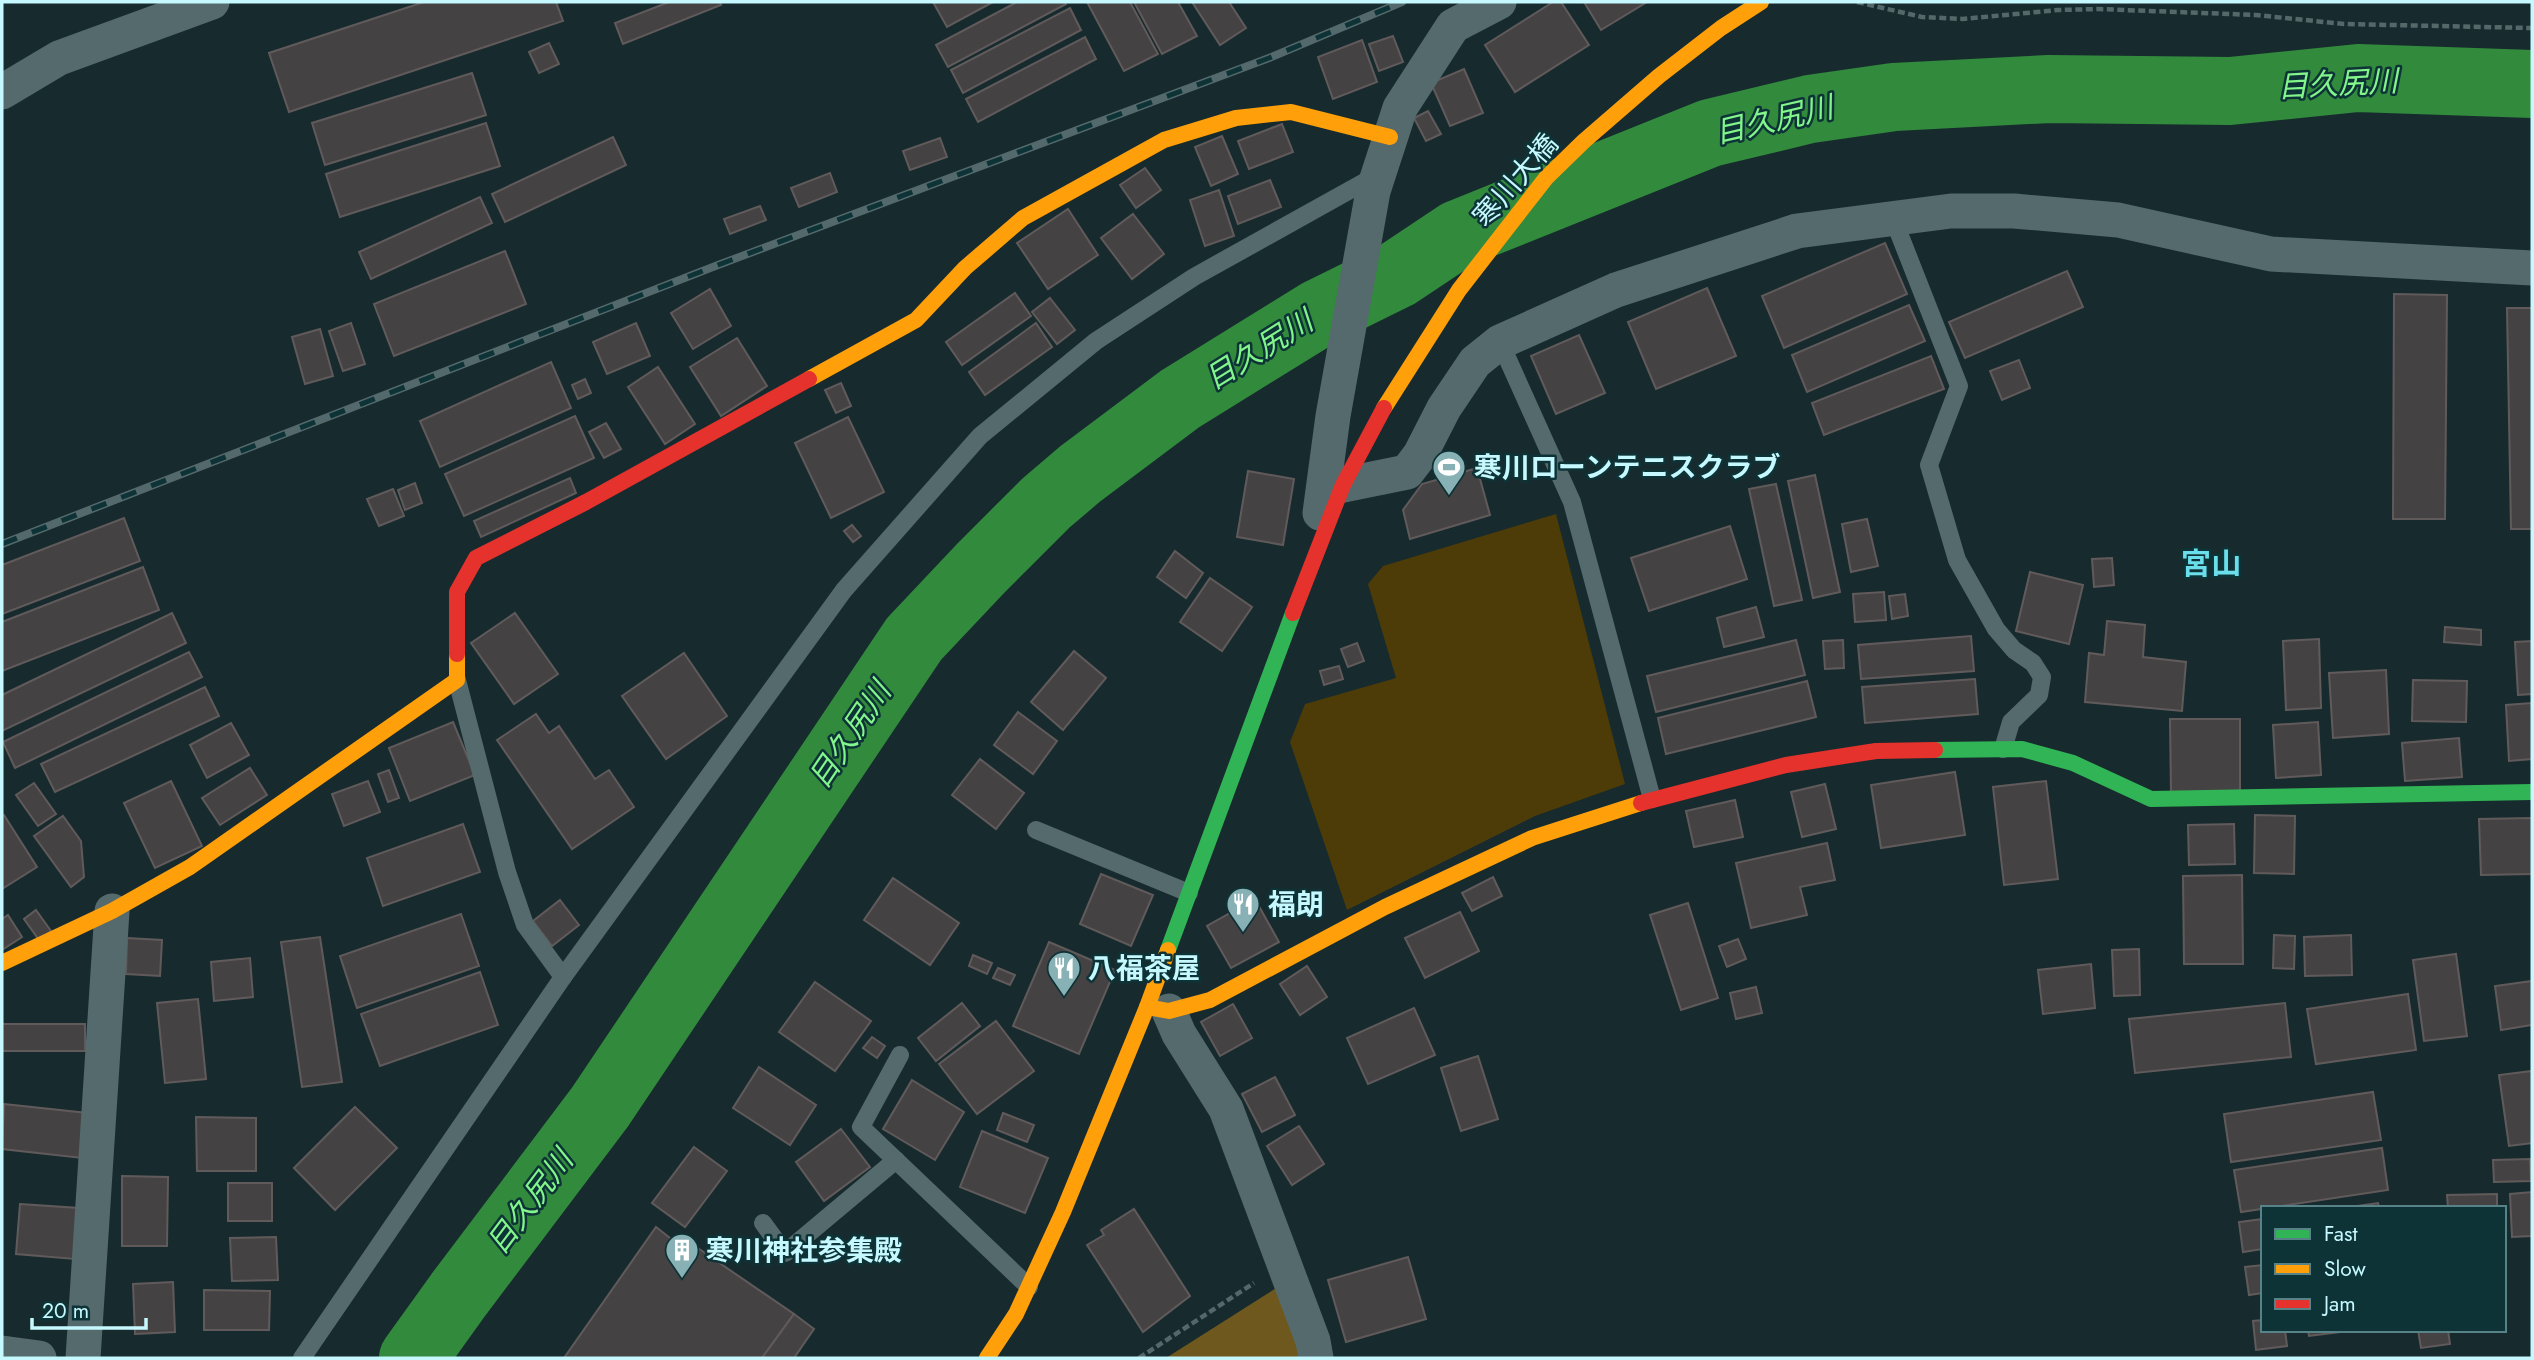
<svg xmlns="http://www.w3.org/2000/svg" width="2534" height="1360" viewBox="0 0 2534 1360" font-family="Jost,'Noto Sans JP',sans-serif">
<rect width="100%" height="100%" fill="#172b2e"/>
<polygon fill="#4d3b08" points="1556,514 1625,784 1535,816 1347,910 1290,742 1305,704 1396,678 1368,584 1383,566"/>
<polygon fill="#6e581e" points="1281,1285 1305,1358 1166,1358"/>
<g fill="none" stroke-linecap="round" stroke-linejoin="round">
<polyline stroke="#328a3d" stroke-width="68" points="413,1358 459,1294 600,1107 914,639 981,568 1046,503 1080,474 1180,399 1319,313 1398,274 1458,234 1710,133 1810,109 1894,97 2049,89 2230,91 2358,78 2532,84"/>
</g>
<g fill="#454243" stroke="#615a5b" stroke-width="2">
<polygon points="424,2 556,2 563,21 289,112 269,53"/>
<polygon points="669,2 720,2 721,5 623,44 615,23"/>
<polygon points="933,2 993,2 947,27"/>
<polygon points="1017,2 1065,2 1066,4 948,67 936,45"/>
<polygon points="1087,2 1130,2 1158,54 1124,71"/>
<polygon points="1134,2 1178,2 1197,36 1162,54"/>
<polygon points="1192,2 1229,2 1246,28 1220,45"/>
<polygon points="1553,2 1561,2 1589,45 1515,92 1485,45"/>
<polygon points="1584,2 1647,2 1601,30"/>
<polygon points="1070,8 1081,30 963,93 951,70"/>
<polygon points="1393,36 1403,62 1379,71 1369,44"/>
<polygon points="1085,37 1096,59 978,122 966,99"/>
<polygon points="1362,40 1377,82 1333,99 1318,57"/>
<polygon points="549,43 559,64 539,73 529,52"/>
<polygon points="1464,69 1483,113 1450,126 1431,83"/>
<polygon points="472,73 486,115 325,165 312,123"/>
<polygon points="1428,111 1441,134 1426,141 1414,118"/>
<polygon points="486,123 500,166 340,217 326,174"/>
<polygon points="1282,124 1293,152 1249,169 1238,141"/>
<polygon points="1222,136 1238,174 1211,186 1195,147"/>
<polygon points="613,137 626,165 505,222 492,194"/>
<polygon points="940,138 947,157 910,170 903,151"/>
<polygon points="1145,168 1161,190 1136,208 1120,185"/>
<polygon points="830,173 837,192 799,207 791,188"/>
<polygon points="1270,180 1281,207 1238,224 1228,196"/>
<polygon points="1219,190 1234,236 1205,246 1190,200"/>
<polygon points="480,197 492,223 371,279 359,252"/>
<polygon points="760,206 766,220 730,234 724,219"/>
<polygon points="1068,209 1098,255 1048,289 1017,243"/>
<polygon points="1133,214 1164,254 1132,279 1101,238"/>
<polygon points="1885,243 1907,294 1784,348 1762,296"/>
<polygon points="505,251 526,304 394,356 374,304"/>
<polygon points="2067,271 2083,307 1965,358 1949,322"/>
<polygon points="1707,288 1736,356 1656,389 1628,322"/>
<polygon points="710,289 731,326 693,349 671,313"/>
<polygon points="1015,293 1031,316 962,365 946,342"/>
<polygon points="2394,294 2447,295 2445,519 2393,519"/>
<polygon points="1050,298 1075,330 1057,344 1032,312"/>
<polygon points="1909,305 1925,341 1807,392 1792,355"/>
<polygon points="2507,308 2532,308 2532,529 2511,529"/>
<polygon points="351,323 365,364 343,371 329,331"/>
<polygon points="636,323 650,356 607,374 593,342"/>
<polygon points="1036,323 1052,347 985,395 969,372"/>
<polygon points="320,329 333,376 305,384 292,337"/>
<polygon points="1579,335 1605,393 1556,414 1531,356"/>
<polygon points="737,338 767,386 721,416 690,367"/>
<polygon points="1931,356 1944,389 1824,435 1812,403"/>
<polygon points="2019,360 2030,388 2002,400 1990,371"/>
<polygon points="551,362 571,408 440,467 420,421"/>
<polygon points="658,367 695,424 665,444 628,387"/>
<polygon points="585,379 591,393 578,399 572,385"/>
<polygon points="841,383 851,406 836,413 825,390"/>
<polygon points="575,416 594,458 464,516 445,474"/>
<polygon points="848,417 884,492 831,518 795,443"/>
<polygon points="606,423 621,449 604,458 589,432"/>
<polygon points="1477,468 1490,515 1410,539 1403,510 1422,484"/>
<polygon points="1248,471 1294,479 1283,545 1237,537"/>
<polygon points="1815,475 1840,592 1813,598 1788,481"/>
<polygon points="570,478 576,493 481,537 474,521"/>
<polygon points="415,483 422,503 405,510 398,490"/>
<polygon points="1776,484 1802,600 1774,606 1749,489"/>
<polygon points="393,489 404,516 379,526 367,499"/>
<polygon points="124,518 140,561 2,614 2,565"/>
<polygon points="1867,519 1878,566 1851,572 1842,524"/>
<polygon points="852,525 861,536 853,542 844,531"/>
<polygon points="1730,526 1747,579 1649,611 1631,558"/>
<polygon points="1175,551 1203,573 1186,598 1157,577"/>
<polygon points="2112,558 2114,585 2094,587 2092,559"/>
<polygon points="143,567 159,610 2,671 2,622"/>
<polygon points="2030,572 2083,585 2069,644 2016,631"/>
<polygon points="1210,578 1252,607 1222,651 1180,622"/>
<polygon points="1884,592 1886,620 1855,622 1853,594"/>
<polygon points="1905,594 1908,616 1892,619 1889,596"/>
<polygon points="1756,607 1764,637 1724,647 1717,618"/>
<polygon points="172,613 186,643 2,731 2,695"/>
<polygon points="515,613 558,674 514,704 471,643"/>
<polygon points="2107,621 2145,625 2143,657 2186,662 2182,711 2085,702 2089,653 2104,655"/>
<polygon points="2445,627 2481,630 2481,645 2444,642"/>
<polygon points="1971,636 1974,671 1861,679 1858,645"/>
<polygon points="2319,639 2321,708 2286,710 2283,641"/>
<polygon points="1796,640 1805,675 1656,712 1647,676"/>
<polygon points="1843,640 1844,668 1825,669 1823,641"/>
<polygon points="2532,641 2532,694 2518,695 2515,642"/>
<polygon points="1357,643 1364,661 1348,667 1341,649"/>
<polygon points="1074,651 1106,678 1063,730 1031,702"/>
<polygon points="189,652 202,677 15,768 3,742"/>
<polygon points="684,653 727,716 666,759 622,696"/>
<polygon points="1339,666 1343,679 1324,685 1320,671"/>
<polygon points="2386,670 2389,734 2333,738 2329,673"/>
<polygon points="1975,679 1978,714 1865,723 1862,687"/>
<polygon points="2413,680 2467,681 2466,722 2412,721"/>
<polygon points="1807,681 1816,717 1666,754 1658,718"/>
<polygon points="205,687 219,716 55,792 41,764"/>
<polygon points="2532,703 2532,759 2509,761 2506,705"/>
<polygon points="1018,712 1057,741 1033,774 994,745"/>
<polygon points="536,714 549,733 559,726 595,779 609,770 634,807 572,849 497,740"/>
<polygon points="2170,719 2240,719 2240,793 2171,793"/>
<polygon points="453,722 475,775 410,801 389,748"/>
<polygon points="2318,722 2321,775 2276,778 2273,725"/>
<polygon points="231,723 249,755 207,778 190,745"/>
<polygon points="2459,738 2462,777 2405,781 2402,743"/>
<polygon points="980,759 1024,793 996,829 952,795"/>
<polygon points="250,768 267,795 220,825 202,798"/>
<polygon points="389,770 399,798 388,802 378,774"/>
<polygon points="1955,772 1965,835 1881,848 1871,785"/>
<polygon points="171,781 202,846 155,868 124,803"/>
<polygon points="368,781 380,812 344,826 332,794"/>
<polygon points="2046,781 2058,879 2004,885 1993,787"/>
<polygon points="34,783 56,814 38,826 16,795"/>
<polygon points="1825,784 1836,829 1802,837 1791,792"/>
<polygon points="1735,800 1743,837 1694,847 1686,811"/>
<polygon points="4,815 37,867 2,889 2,816"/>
<polygon points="2255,815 2295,816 2294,874 2254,873"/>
<polygon points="63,816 81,841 84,877 71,887 34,836"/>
<polygon points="2532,818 2532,874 2481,875 2479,819"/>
<polygon points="463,824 480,872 383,906 367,858"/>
<polygon points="2234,824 2235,864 2189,865 2188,825"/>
<polygon points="1827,843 1835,880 1800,887 1807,915 1751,928 1736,863"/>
<polygon points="1101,874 1153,895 1131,946 1080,924"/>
<polygon points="2242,875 2243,964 2184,964 2183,876"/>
<polygon points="1493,877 1502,896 1472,911 1462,893"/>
<polygon points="893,878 959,923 930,965 864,920"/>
<polygon points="1255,899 1279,942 1231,968 1207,926"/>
<polygon points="560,900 579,925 552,946 533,921"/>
<polygon points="1688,903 1718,998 1681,1010 1650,915"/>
<polygon points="36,910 51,931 39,940 24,919"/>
<polygon points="1460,912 1479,951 1425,978 1405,938"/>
<polygon points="461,914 479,966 357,1008 340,956"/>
<polygon points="8,915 22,937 2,950 2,919"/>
<polygon points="2274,935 2295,936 2294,969 2273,968"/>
<polygon points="2351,935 2352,975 2305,976 2304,937"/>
<polygon points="320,937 342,1082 302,1087 281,942"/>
<polygon points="127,938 162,940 160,976 126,974"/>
<polygon points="1738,939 1746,959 1727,967 1719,946"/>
<polygon points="1049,942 1115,970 1079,1054 1013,1026"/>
<polygon points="2139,949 2140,995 2114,996 2112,950"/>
<polygon points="2456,954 2467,1036 2424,1041 2413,960"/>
<polygon points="973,955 992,963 987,974 969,966"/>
<polygon points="250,958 253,997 214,1001 211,962"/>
<polygon points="2091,964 2095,1008 2043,1014 2038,970"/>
<polygon points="1307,966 1327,997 1300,1015 1280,984"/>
<polygon points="998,968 1015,975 1010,985 993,978"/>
<polygon points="480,972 498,1025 380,1066 361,1014"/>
<polygon points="2532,981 2532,1025 2501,1030 2495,986"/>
<polygon points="815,982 871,1021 835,1071 779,1032"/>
<polygon points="1756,987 1762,1013 1736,1019 1730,993"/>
<polygon points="2408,994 2416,1050 2316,1064 2307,1009"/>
<polygon points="198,999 206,1079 165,1083 157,1003"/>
<polygon points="962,1003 980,1026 936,1061 918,1038"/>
<polygon points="2285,1003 2291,1057 2135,1073 2129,1019"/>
<polygon points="1233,1004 1252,1038 1220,1056 1201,1022"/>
<polygon points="1414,1008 1435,1055 1368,1084 1347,1038"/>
<polygon points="996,1021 1034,1071 977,1114 939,1064"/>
<rect x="2" y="1024" width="83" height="27"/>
<polygon points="872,1037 885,1046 877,1058 863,1048"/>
<polygon points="1478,1056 1498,1119 1461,1131 1441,1068"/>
<polygon points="759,1067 816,1105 790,1145 733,1108"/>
<polygon points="2532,1071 2532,1143 2509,1146 2499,1075"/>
<polygon points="1275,1077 1295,1115 1262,1132 1242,1094"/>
<polygon points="912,1080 964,1112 935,1160 883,1129"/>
<polygon points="2373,1092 2381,1140 2231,1162 2224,1114"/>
<polygon points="4,1104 87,1113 82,1158 2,1149"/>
<polygon points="355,1107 397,1148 335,1210 294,1168"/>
<polygon points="1003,1113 1034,1125 1027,1142 997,1130"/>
<polygon points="196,1117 256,1118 256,1171 197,1171"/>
<polygon points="1299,1126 1324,1164 1292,1185 1267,1146"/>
<polygon points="841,1129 870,1167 824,1201 796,1162"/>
<polygon points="982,1131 1048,1158 1025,1213 960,1187"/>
<polygon points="694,1147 727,1171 685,1227 652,1203"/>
<polygon points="2382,1148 2388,1190 2241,1212 2234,1170"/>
<polygon points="2530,1159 2531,1181 2494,1182 2493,1160"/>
<polygon points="122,1176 168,1177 167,1246 122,1246"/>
<rect x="228" y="1183" width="44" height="38"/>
<polygon points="2532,1192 2532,1236 2512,1237 2510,1194"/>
<polygon points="2497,1194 2497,1208 2448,1208 2447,1195"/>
<polygon points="2378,1203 2379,1208 2343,1208"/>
<polygon points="20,1204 79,1208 75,1259 16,1254"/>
<polygon points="1134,1209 1190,1296 1143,1332 1087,1245 1104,1235 1101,1230"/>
<polygon points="2263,1219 2263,1249 2243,1252 2239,1222"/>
<polygon points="656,1227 679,1245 686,1240 794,1314 762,1358 564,1358"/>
<polygon points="276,1237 278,1280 232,1281 230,1238"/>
<polygon points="1408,1257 1426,1319 1346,1342 1328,1280"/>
<polygon points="2263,1265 2263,1293 2249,1295 2245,1267"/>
<polygon points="173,1282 175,1332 135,1334 133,1284"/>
<polygon points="204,1290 270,1291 269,1330 204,1330"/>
<polygon points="794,1314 814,1329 794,1358 762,1358"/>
<polygon points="2263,1320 2263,1330 2285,1330 2287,1346 2256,1350 2253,1321"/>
<polygon points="2308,1330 2357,1330 2309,1336"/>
<polygon points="2418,1330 2448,1330 2450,1344 2421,1348"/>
</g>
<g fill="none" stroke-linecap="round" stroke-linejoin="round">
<g stroke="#54686a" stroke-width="4.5" stroke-dasharray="7 3.5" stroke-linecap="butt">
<polyline points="1857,2 1922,17 1963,19 2058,10 2098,9 2256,15 2344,24 2532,28"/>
<polyline points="1139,1358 1254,1283"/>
</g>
<g stroke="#546a6d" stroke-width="18">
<polyline points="1893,218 1959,386 1929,465 1957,560 1996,629 2014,650 2033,663 2042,677 2039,695 2011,722 2003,749"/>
<polyline points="1500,342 1572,502 1652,799"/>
<polyline points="457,680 507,872 525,925 563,977"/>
<polyline points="1036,830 1189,893"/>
<polyline points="900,1055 861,1127 1029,1287"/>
<polyline points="763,1223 785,1253 896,1160"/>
<polyline points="302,1358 563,977 844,590 980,436 1096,341 1194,277 1377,175"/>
</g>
<g stroke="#546a6d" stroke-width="35">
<polyline points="2,92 59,58 212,2"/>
<polyline points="1343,485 1407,472 1420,455 1444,408 1475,362 1500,342 1616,290 1797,231 1951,211 2014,211 2118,220 2271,254 2532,268"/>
<polyline points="1320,513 1333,416 1373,191 1400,108 1453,26 1499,2"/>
<polyline points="1169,1011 1179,1034 1226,1109 1313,1341 1316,1358"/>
<polyline points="2,1353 39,1358"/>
<polyline points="83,1358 112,911"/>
</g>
<g stroke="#30b455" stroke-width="16">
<polyline points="1935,750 2022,749 2073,763 2151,799 2532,792"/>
<polyline points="1168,950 1293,613"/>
</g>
<g stroke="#ff9f0a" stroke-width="16">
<polyline points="809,379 916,320 965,268 1023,218 1164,140 1236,118 1291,112 1390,137"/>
<polyline points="1384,408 1459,290 1546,178 1584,141 1659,76 1721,28 1761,2"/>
<polyline points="2,963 112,911 190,867 457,680 457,654"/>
<polyline points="1147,1007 1169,1011 1210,1000 1385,907 1532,838 1641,803"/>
<polyline points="987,1358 1016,1314 1063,1212 1147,1007 1168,950"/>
</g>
<g stroke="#e5322d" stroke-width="16">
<polyline points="1293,613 1343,485 1384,408"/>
<polyline points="457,654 457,592 476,558 586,502 809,379"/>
<polyline points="1641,803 1786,765 1876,751 1935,750"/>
</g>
<defs>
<polyline id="rail" points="2,544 718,265 1269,58 1402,2"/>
</defs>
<use href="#rail" stroke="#54696c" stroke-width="8"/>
<use href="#rail" stroke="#0e3337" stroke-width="5" stroke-dasharray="16" stroke-linecap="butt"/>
</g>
<defs>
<symbol id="stadium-pin" viewBox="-11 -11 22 30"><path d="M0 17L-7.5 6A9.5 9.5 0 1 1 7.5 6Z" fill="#88b1b6" stroke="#0e3337"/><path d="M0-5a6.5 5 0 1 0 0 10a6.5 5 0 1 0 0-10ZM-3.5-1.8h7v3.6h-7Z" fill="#fff"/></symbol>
<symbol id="restaurant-pin" viewBox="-11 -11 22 30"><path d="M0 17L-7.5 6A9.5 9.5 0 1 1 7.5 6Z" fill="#88b1b6" stroke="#0e3337"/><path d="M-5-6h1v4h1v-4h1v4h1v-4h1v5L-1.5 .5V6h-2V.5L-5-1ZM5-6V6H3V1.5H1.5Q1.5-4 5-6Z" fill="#fff"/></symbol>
<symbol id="building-pin" viewBox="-11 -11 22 30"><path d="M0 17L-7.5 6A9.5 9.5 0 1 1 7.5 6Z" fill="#88b1b6" stroke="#0e3337"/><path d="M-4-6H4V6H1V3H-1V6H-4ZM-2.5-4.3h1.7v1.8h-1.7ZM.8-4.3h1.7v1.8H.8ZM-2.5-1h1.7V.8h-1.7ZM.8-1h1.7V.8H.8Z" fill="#fff"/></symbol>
</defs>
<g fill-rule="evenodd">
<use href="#stadium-pin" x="1430" y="448" width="38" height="52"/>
<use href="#restaurant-pin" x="1224" y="885" width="38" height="52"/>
<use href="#restaurant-pin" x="1045" y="949" width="38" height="52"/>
<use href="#building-pin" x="663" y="1231" width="38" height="52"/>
</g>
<g text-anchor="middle" stroke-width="5" stroke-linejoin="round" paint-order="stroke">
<g font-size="28" fill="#c5f9ff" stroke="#0e3337">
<text transform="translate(1515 180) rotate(-49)" y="10">寒川大橋</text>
</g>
<g font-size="28" font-weight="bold" fill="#c5f9ff" stroke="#0e3337" text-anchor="start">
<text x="1474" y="477">寒川ローンテニスクラブ</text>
<text x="1268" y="914">福朗</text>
<text x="1088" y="978">八福茶屋</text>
<text x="706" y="1260">寒川神社参集殿</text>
</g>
<g font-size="30" font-style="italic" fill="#82f68a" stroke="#0e3337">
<text transform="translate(2338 84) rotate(-3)" y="10">目久尻川</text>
<text transform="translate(1774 120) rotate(-13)" y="10">目久尻川</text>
<text transform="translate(1259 350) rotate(-32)" y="10">目久尻川</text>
<text transform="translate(850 735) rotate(-56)" y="10">目久尻川</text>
<text transform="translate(530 1202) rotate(-53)" y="10">目久尻川</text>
</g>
<g font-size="30" font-weight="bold" fill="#6adeeb" stroke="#0e3337">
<text x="2211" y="574">宮山</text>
</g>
</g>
<rect width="2534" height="1360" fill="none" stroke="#c5f9ff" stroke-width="7"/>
<rect x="2261" y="1206" width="245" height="126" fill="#0e3337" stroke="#578287" stroke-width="2"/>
<rect x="2275" y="1229" width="35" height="10" fill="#30b455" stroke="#578287" stroke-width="2"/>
<text x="2324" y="1241" font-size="21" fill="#c5f9ff">Fast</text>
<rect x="2275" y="1264" width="35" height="10" fill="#ff9f0a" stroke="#578287" stroke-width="2"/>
<text x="2324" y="1276" font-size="21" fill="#c5f9ff">Slow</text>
<rect x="2275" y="1299" width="35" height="10" fill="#e5322d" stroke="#578287" stroke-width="2"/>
<text x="2324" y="1311" font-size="21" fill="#c5f9ff">Jam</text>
<path d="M32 1318v10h114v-10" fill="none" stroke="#c5f9ff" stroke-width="3.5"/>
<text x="42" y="1318" font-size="21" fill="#c5f9ff" stroke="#0e3337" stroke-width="5" paint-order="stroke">20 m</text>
</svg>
